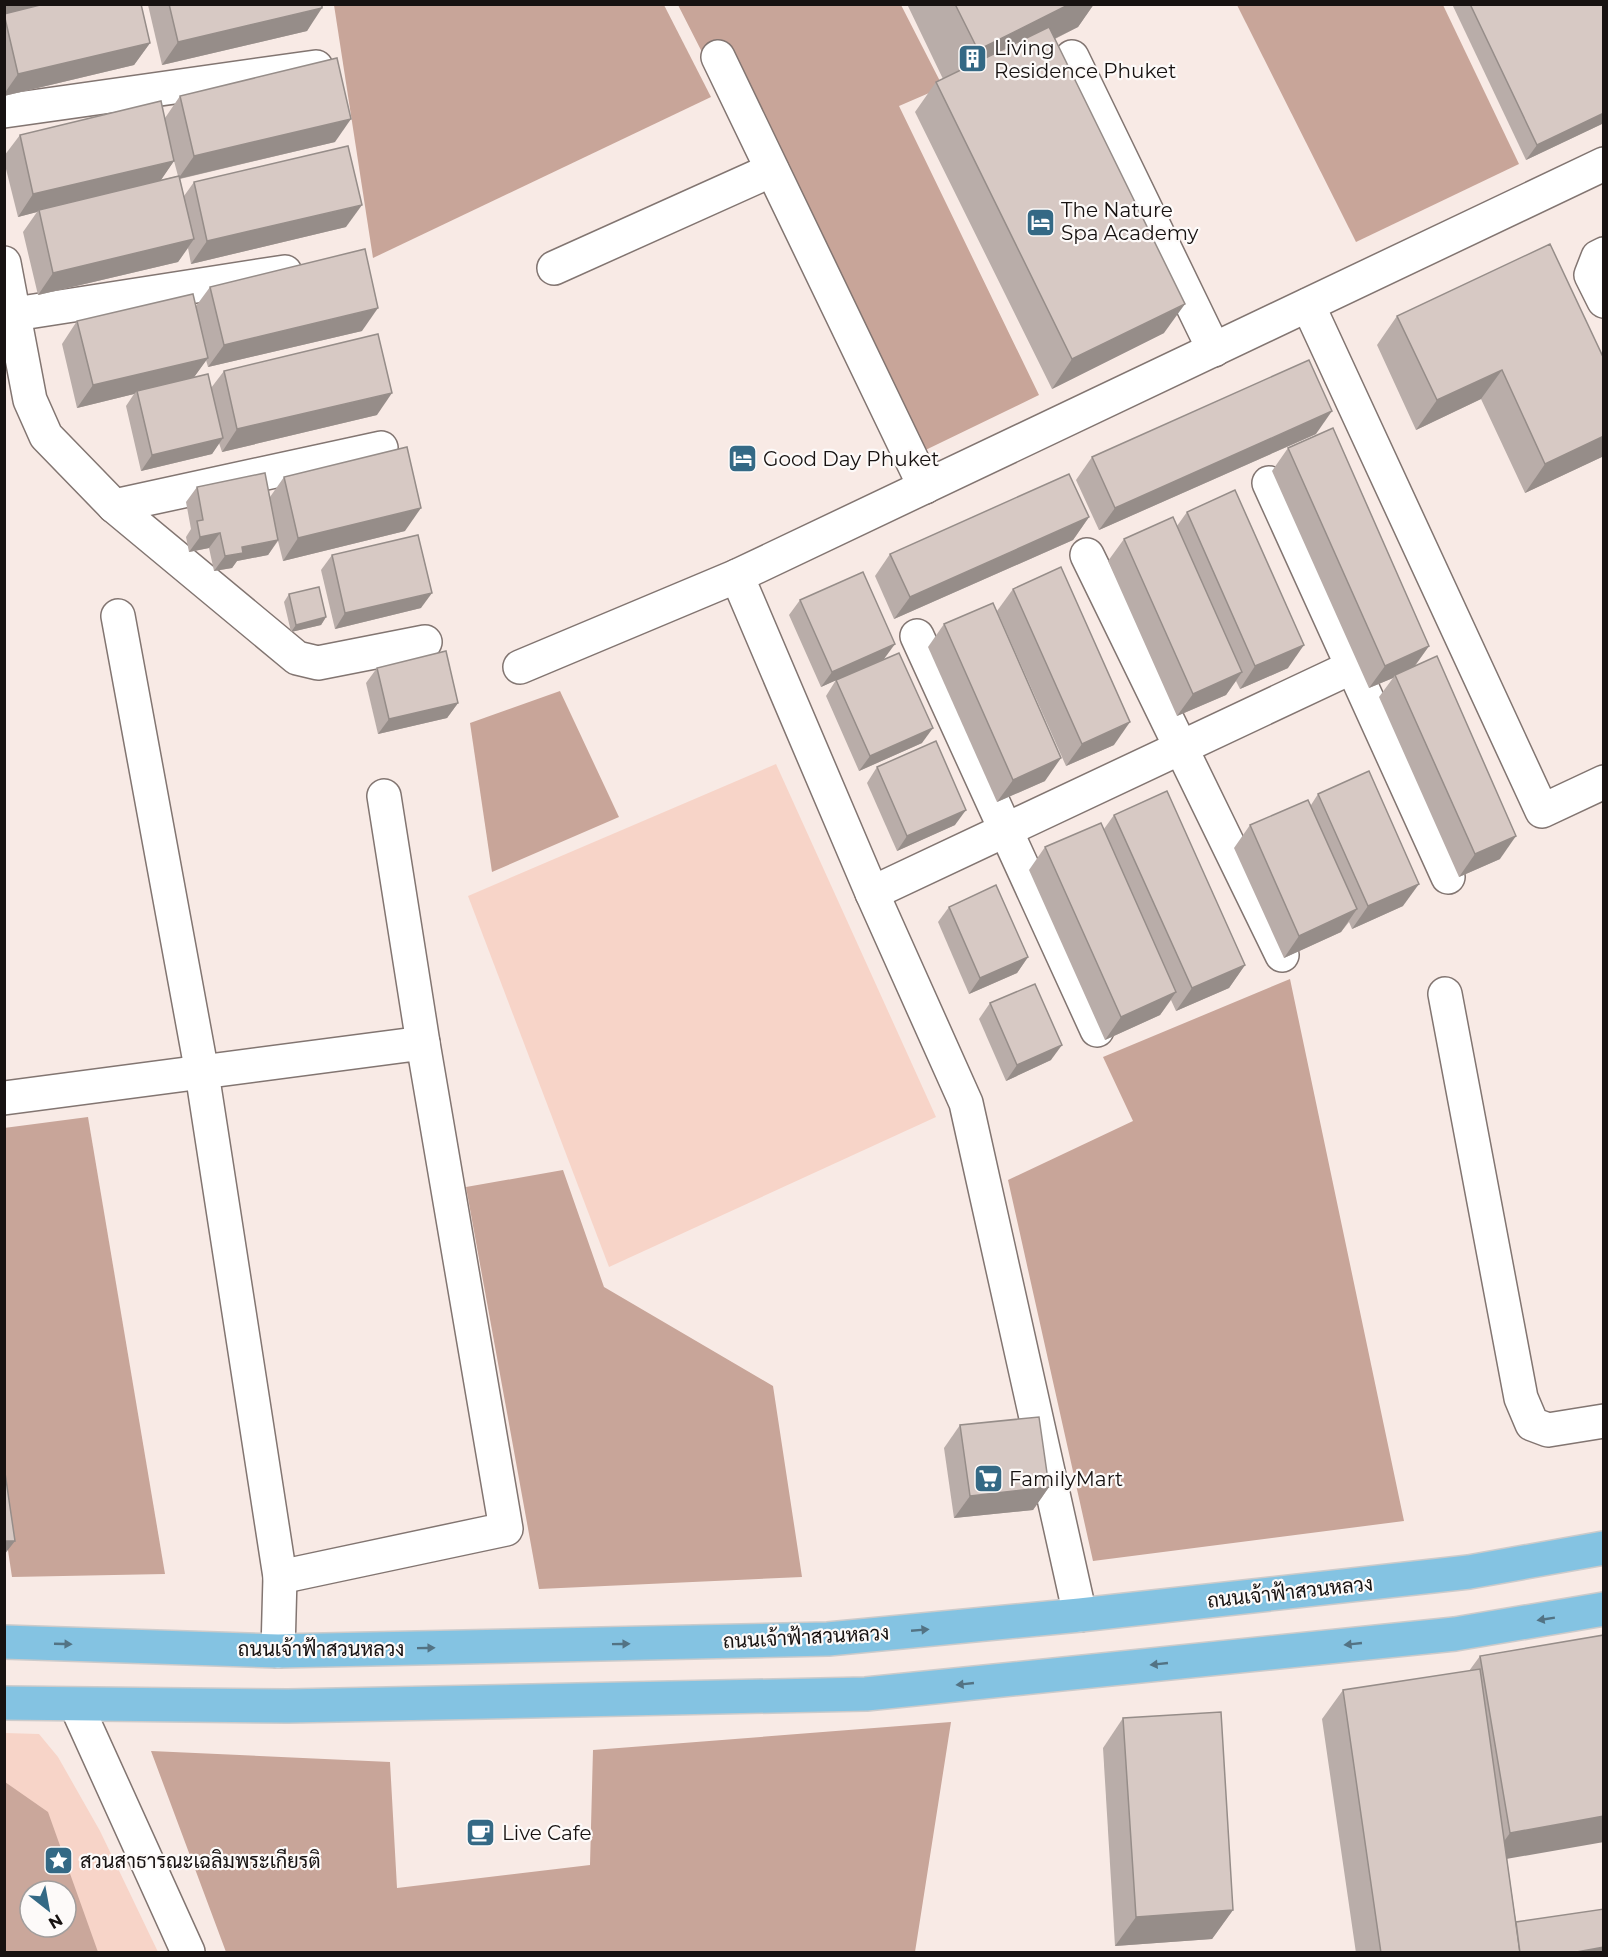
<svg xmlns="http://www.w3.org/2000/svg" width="1608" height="1957" viewBox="0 0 1608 1957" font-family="Montserrat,Sarabun,sans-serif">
<rect width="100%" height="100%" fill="#f8eae5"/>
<g fill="#f7d4c8" fill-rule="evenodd">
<polygon points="776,764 936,1117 609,1267 468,896"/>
<path d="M5,1733L39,1734L58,1757L100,1831L158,1952H5ZM30,1891H66V1927H30Z"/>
</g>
<g fill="#c8a599">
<polygon points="334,5 664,5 711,97 373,258"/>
<polygon points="678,5 901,5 943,87 899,106 1039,395 909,458"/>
<polygon points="1237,5 1443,5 1519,164 1356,242"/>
<polygon points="560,691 619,817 492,872 470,723"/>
<polygon points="1290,979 1404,1521 1093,1561 1008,1180 1133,1121 1103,1057"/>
<polygon points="88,1117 165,1574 12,1577 4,1524 4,1128"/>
<polygon points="563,1170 604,1287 773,1386 802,1577 539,1589 466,1187"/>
<polygon points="951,1722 915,1952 226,1952 151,1751 390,1762 397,1888 590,1865 593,1750"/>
</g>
<path fill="#caa79b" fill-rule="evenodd" d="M5,1782L48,1812L98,1952H5ZM30,1891H66V1927H30Z"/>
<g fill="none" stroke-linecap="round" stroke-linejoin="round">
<defs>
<g id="minor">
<polyline points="718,57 925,487"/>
<polyline points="1072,57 1214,350"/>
<polyline points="4,111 316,67"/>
<polyline points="1604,254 1598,257 1591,275 1604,301"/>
<polyline points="4,263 30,400 46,436 114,506 297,658 318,663 425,642"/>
<polyline points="554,268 772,170"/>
<polyline points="1308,305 1542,811 1604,782"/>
<polyline points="15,314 285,272"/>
<polyline points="1269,483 1448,877"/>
<polyline points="114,506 381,448"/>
<polyline points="1087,555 1282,955"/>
<polyline points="118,616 202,1073 280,1577 278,1651"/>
<polyline points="917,636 1097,1030"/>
<polyline points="520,667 737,576"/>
<polyline points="384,796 423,1043"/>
<polyline points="872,893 1352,667"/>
<polyline points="1445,994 1521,1398 1532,1424 1548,1430 1604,1421"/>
<polyline points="4,1098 423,1043 506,1529 280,1577"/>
<polyline points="1080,1615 966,1103 872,893 737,576 1604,164"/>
<polyline points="76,1705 188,1952"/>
</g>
<g id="major">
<polyline points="4,1642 278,1651 828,1639 1080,1615 1469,1572 1604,1548"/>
<polyline points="4,1703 288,1706 866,1694 1455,1634 1604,1609"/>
</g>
</defs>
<use href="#minor" stroke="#827571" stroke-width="36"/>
<use href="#major" stroke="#cccbcb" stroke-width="36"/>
<use href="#minor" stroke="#fff" stroke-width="33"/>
<use href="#major" stroke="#84c3e2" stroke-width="33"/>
</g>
<g fill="#b9ada9" fill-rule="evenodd">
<polygon points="4,4 150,43 134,65 4,96"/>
<polygon points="322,4 307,31 162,65 148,5"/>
<polygon points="907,4 1094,4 1078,27 1055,39 1164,333 1052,389 915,112 936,82 943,79"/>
<polygon points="1452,4 1604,4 1604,123 1526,160"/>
<path d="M180,96L335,142L180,179L184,196L194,182L346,227L191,264L188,248L178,262L38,295L23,232L37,212L18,217L4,161V156L20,135L165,118ZM174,161L178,176L160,180Z"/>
<polygon points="210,287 362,331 208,367 206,360 194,377 211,388 224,371 377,415 222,452 219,443 212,454 141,471 126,406 134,394 77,408 62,344 77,321 196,306"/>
<polygon points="1397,316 1604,359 1604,456 1525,493 1481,399 1416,430 1377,345"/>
<polygon points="1316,434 1099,530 1076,480 1092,457"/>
<polygon points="1288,448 1429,646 1415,666 1500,859 1459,877 1379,697 1393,678 1369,688 1272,471"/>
<polygon points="284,477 405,531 283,561 278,541 268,555 237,561 232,568 214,571 209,548 189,552 186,537 191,529 186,502 197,487 270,497"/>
<polygon points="1187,512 1288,668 1240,689 1236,681 1226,695 1177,716 1108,561 1124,539 1177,526"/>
<polygon points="1089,517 1073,540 894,619 875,576 890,554"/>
<polygon points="332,555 421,608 335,629 321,570"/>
<polygon points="1013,589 1114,745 1066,766 997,611"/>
<polygon points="289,594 326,617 321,625 291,632 284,602"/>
<polygon points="800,600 884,659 922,743 859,771 826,696 836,680 821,687 789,615"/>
<polygon points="944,624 1045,781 997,802 928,647"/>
<polygon points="377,668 458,703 447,718 378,734 366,683"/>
<polygon points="877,767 955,825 897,851 867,783"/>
<polygon points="1318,794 1403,906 1352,929 1349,922 1341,932 1284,958 1234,848 1250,825 1311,805"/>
<polygon points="1114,815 1245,965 1229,988 1176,1011 1171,1000 1160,1015 1105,1040 1029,870 1045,847 1104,829"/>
<polygon points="949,907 1028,957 1017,973 969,994 938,922"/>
<polygon points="990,1003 1051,1060 1006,1081 979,1019"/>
<polygon points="960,1425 1049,1487 1033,1510 954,1518 944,1448"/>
<polygon points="1604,1635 1507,1859 1516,1922 1604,1953 1356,1953 1322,1719 1343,1690 1469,1671 1480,1656"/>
<polygon points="1123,1718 1233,1910 1212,1939 1115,1946 1103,1748"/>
</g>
<g fill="#968d89">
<polygon points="4,4 58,4 4,16"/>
<polygon points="1070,4 1094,4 1078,27 949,91 978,50"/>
<polygon points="322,8 307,31 162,65 178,42"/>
<polygon points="150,43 134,65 4,96 4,94 18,74"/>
<polygon points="1604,113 1604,123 1526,160 1537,145"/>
<polygon points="351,119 335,142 178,179 194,156"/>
<polygon points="174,161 159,183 39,210 37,212 18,217 33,194"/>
<polygon points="362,205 346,227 191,264 207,241"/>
<polygon points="194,239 178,262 38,295 53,273"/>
<polygon points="1185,304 1164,333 1052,389 1072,359"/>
<polygon points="378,308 362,331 208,367 224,345"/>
<polygon points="208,358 192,380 137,391 134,394 77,408 93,385"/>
<polygon points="1502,370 1481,399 1416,430 1437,400"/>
<polygon points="392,393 377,415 222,452 237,429"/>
<polygon points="1332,411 1316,434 1099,530 1115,508"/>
<polygon points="1604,436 1604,456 1525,493 1545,464"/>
<polygon points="223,438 212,454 141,471 152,455"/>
<polygon points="421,508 405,531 283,561 298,538"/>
<polygon points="1089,517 1073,540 894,619 910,597"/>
<polygon points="220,533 209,548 189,552 200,537"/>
<polygon points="278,540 268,555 237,561 232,568 214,571 225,556 242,547"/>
<polygon points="432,593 421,608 335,629 345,613"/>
<polygon points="326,617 321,625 291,632 296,625"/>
<polygon points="895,644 884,659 821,687 832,672"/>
<polygon points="1304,645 1288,668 1240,689 1255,666"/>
<polygon points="1429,646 1413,668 1395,675 1393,678 1369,688 1385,666"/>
<polygon points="1242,672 1226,695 1177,716 1193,694"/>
<polygon points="458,703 447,718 378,734 389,719"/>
<polygon points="1130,722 1114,745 1066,766 1082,744"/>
<polygon points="933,728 922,743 859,771 870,756"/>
<polygon points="1061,758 1045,781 997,802 1013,780"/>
<polygon points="966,810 955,825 897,851 907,836"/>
<polygon points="1516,836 1500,859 1459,877 1475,854"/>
<polygon points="1419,884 1403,906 1352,929 1368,906"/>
<polygon points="1357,909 1341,932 1284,958 1299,936"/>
<polygon points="1028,957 1017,973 969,994 980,978"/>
<polygon points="1245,965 1229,988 1176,1011 1192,988"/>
<polygon points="1176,992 1160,1015 1105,1040 1121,1017"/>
<polygon points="1062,1045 1051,1060 1006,1081 1017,1065"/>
<polygon points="1049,1487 1033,1510 954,1518 970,1496"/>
<polygon points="4,1541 15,1541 4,1555"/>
<polygon points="1604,1816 1604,1842 1489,1862 1510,1833"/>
<polygon points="1233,1910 1212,1939 1115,1946 1136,1917"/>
<polygon points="1604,1947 1604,1953 1571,1953"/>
</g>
<g fill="#d7c9c4" stroke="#968d89" stroke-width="1.5">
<polygon points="44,4 141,4 150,43 18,74 4,14"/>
<polygon points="169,4 322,4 322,8 178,42"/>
<polygon points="955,4 1070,4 978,50"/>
<polygon points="1470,4 1604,4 1604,113 1537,145"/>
<polygon points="1049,27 1185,304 1072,359 936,82"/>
<polygon points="337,58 351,119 194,156 180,96"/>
<polygon points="161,101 174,161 33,194 20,135"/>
<polygon points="348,146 362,205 207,241 194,182"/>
<polygon points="179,176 194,239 53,273 39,210"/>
<polygon points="1550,244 1604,359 1604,436 1545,464 1502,370 1437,400 1397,316"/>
<polygon points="365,249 378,308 224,345 210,287"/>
<polygon points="193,294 208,358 93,385 77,321"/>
<polygon points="378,334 392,393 237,429 224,371"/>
<polygon points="1309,360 1332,411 1115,508 1092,457"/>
<polygon points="208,374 223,438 152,455 137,391"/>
<polygon points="1333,428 1429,646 1385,666 1288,448"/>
<polygon points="407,447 421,508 298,538 284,477"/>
<polygon points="265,473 278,540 242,547 243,553 225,556 220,533 200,537 197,521 203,520 197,487"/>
<polygon points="1069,474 1089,517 910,597 890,554"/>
<polygon points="1235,490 1304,645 1255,666 1187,512"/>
<polygon points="1173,517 1242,672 1193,694 1124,539"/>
<polygon points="418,535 432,593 345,613 332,555"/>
<polygon points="1061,567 1130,722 1082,744 1013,589"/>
<polygon points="863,572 895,644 832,672 800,600"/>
<polygon points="319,587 326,617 296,625 289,594"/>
<polygon points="993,603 1061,758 1013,780 944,624"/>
<polygon points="446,651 458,703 389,719 377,668"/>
<polygon points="899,653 933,728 870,756 836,680"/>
<polygon points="1437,656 1516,836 1475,854 1395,675"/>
<polygon points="936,741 966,810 907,836 877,767"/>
<polygon points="1369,771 1419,884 1368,906 1318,794"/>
<polygon points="1167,791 1245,965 1192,988 1114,815"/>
<polygon points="1308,800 1357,909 1299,936 1250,825"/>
<polygon points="1101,823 1176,992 1121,1017 1045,847"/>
<polygon points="996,885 1028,957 980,978 949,907"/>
<polygon points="1035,984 1062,1045 1017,1065 990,1003"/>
<polygon points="1039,1417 1049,1487 970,1496 960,1425"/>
<polygon points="4,1466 15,1541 4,1541"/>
<polygon points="1604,1635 1604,1816 1510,1833 1480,1656"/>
<polygon points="1480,1669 1520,1953 1381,1953 1343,1690"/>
<polygon points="1221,1712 1233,1910 1136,1917 1123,1718"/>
<polygon points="1604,1909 1604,1947 1571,1953 1520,1953 1516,1922"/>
</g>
<defs><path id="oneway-solid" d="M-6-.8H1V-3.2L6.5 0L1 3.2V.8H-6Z" transform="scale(1.5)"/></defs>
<g fill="#537384">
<use href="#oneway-solid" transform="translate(1546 1619) rotate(171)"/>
<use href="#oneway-solid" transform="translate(920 1630) rotate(-5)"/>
<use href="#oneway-solid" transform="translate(63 1644) rotate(2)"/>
<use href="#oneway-solid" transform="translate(621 1644) rotate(-1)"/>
<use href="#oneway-solid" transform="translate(1353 1644) rotate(174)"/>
<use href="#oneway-solid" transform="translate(426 1648) rotate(-1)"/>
<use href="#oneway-solid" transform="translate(1159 1664) rotate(174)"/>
<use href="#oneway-solid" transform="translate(965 1684) rotate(174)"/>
</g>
<defs>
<symbol id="building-square" viewBox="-11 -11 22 22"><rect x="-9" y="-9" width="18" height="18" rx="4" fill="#346985" stroke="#fdfaf9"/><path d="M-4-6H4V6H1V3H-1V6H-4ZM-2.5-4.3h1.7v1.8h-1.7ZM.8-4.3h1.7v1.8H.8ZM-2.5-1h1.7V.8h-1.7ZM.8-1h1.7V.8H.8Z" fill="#fff"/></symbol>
<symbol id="hotel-square" viewBox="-11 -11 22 22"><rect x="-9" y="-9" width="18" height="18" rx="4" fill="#346985" stroke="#fdfaf9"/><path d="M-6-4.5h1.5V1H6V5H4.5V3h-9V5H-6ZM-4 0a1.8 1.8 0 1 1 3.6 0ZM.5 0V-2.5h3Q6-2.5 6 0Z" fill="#fff"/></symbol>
<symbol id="supermarket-square" viewBox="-11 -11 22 22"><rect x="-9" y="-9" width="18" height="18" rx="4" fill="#346985" stroke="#fdfaf9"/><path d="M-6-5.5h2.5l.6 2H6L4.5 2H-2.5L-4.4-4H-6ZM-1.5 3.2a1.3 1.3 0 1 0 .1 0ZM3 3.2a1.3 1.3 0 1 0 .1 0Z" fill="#fff"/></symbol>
<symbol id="cafe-square" viewBox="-11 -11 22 22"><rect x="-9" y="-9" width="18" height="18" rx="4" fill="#346985" stroke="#fdfaf9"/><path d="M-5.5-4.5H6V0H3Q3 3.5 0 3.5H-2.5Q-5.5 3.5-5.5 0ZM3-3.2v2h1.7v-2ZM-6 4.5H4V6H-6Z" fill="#fff"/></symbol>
<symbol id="sight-square" viewBox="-11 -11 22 22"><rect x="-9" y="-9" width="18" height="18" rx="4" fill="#346985" stroke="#fdfaf9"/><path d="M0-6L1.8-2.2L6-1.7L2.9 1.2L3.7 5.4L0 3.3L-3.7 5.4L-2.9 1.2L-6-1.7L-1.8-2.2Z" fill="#fff"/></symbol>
</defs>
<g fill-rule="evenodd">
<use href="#building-square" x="956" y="42" width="33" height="33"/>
<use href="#hotel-square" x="1024" y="206" width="33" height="33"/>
<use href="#hotel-square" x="726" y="442" width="33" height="33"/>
<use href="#supermarket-square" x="972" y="1462" width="33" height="33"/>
<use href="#cafe-square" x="464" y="1816" width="33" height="33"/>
<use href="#sight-square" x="42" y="1844" width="33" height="33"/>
</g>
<g text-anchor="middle" stroke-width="4.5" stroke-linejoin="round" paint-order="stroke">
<g font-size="20" fill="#171211" stroke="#fdfaf9" text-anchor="start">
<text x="994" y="55">Living<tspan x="994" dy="23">Residence Phuket</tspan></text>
<text x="1061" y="217">The Nature<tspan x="1061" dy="23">Spa Academy</tspan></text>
<text x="763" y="466">Good Day Phuket</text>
<text x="1009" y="1486">FamilyMart</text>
<text x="502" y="1840">Live Cafe</text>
<text x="80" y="1868">สวนสาธารณะเฉลิมพระเกียรติ</text>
</g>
<g font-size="20" fill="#171211" stroke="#fdfaf9">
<text transform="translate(1290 1592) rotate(-6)" y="7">ถนนเจ้าฟ้าสวนหลวง</text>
<text transform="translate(806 1637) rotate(-3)" y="7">ถนนเจ้าฟ้าสวนหลวง</text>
<text x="321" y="1656">ถนนเจ้าฟ้าสวนหลวง</text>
</g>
</g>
<rect width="1608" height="1957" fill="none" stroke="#171211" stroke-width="12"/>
<g transform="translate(48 1909) rotate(149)"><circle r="28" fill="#fdfaf9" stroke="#a19d9c" stroke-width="1.5"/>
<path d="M0-4.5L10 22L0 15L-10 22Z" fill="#346985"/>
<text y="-9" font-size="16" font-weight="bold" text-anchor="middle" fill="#171211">N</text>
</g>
</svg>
